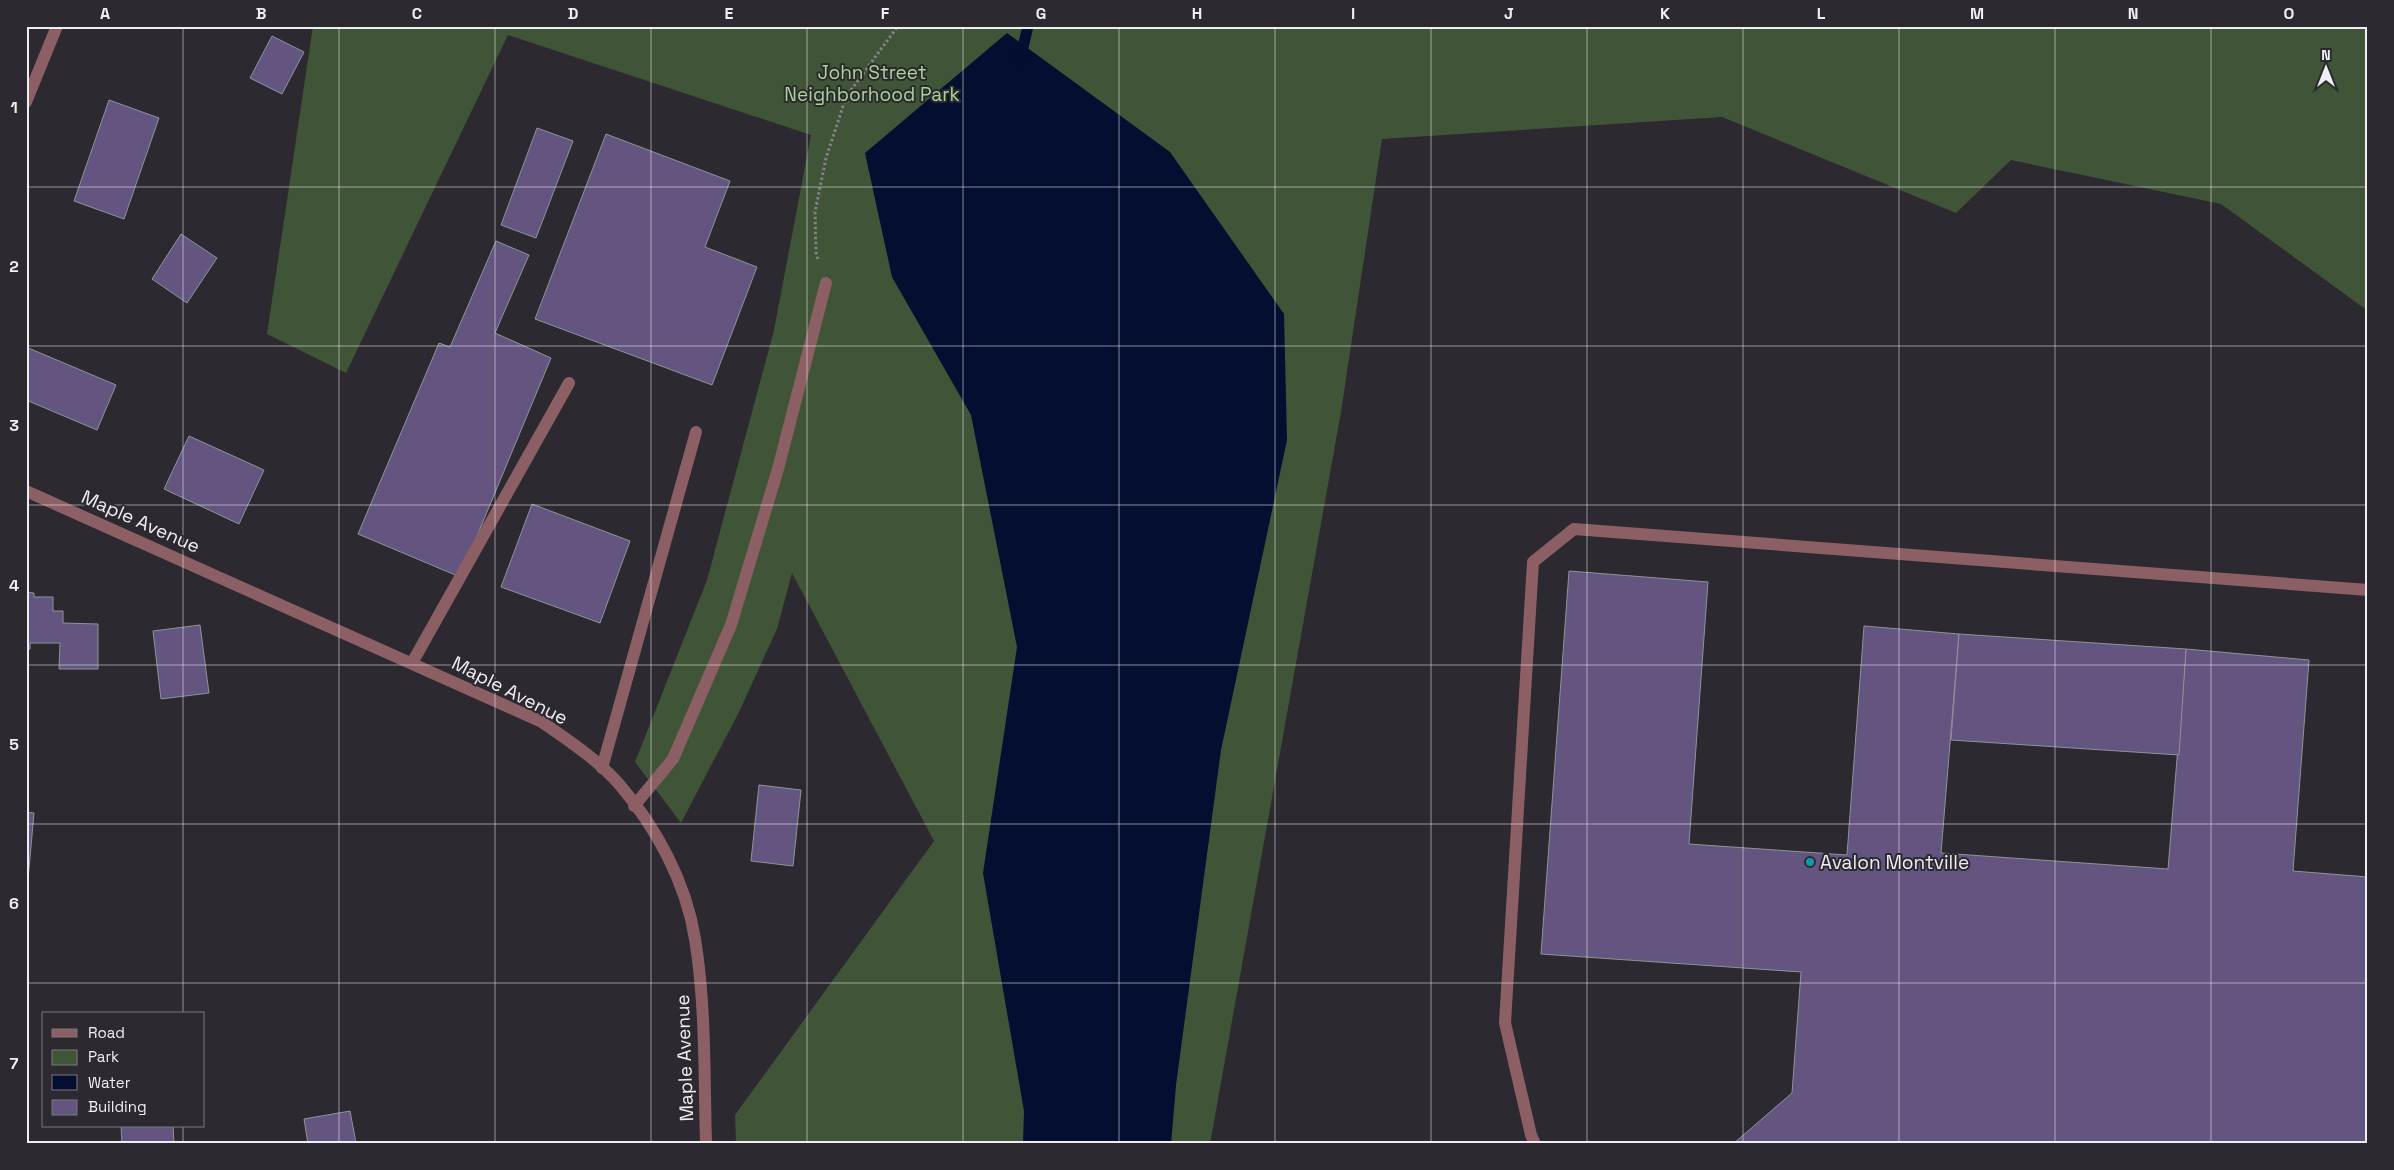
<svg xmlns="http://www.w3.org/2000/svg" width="2394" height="1170" viewBox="0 0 2394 1170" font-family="'Space Grotesk',sans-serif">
<rect width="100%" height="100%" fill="#2c2930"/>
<polygon fill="#405437" points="313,26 2368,26 2368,311 2221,204 2011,160 1956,213 1722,117 1382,139 1341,412 1210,1144 736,1144 735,1115 934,841 792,573 777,629 739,712 681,823 635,762 707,580 774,330 811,135 508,35 346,373 267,334"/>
<polygon fill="#030e30" points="1007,33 1170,152 1284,314 1287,440 1221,750 1176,1085 1171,1144 1023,1144 1024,1111 983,873 1017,647 971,415 892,277 865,153"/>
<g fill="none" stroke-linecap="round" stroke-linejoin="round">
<polyline stroke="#030e30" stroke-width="11" points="1020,60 1028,26"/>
</g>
<g fill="#635480" stroke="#94919a">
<polygon points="272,36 304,52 282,94 250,78"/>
<polygon points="109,100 159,118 124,219 74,201"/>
<polygon points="537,128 573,141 536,238 501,225"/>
<polygon points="606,134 730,181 705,247 757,267 712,385 535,319"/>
<polygon points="181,234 217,258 187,303 152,279"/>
<polygon points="496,241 529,255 495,333 551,358 460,577 358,534 439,343 450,347"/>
<polygon points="26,347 116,385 97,430 26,400"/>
<polygon points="189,436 264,470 239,524 164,489"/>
<polygon points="532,504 630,541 600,623 501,587"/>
<polygon points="1569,571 1708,582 1689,844 1847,855 1864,626 1959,634 1941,853 2168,869 2186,649 2309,660 2293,871 2368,877 2368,1144 1733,1144 1792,1093 1801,972 1541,954"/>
<polygon points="26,592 34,593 34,597 53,597 53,611 63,611 63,623 98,624 98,669 59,669 60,643 30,643 30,649 26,649"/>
<polygon points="200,625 209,693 161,699 153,631"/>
<polygon points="1959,634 2186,649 2179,755 1951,740"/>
<polygon points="759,785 801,790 793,866 751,861"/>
<polygon points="26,812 34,813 26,902"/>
<polygon points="350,1111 356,1143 308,1144 304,1119"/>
<polygon points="121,1126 173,1126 174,1144 122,1144"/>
<polygon points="282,1142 282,1144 249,1144 274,1143"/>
</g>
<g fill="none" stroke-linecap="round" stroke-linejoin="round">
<polyline stroke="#848188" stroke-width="3" stroke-dasharray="2.5 2.5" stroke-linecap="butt" points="818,259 816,252 815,212 826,158 846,97 898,26"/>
<g stroke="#8c5f65" stroke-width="12">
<polyline points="634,806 673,759 731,625 778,469 826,283"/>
<polyline points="1535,1144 1531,1135 1505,1023 1533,562 1574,529 2368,590"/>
</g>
<g stroke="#8c5f65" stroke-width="12">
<polyline points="26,102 57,26"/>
<path d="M26,491L542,722C569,741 597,759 619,784C656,827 686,882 695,939C706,1006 704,1076 706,1144"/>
<polyline points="412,663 569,383"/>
<polyline points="602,768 696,432"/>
</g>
</g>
<path fill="none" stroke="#f0eef3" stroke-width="1" stroke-opacity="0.55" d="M183,26V1014M339,26V1144M495,26V1144M651,26V1144M807,26V1144M963,26V1144M1119,26V1144M1275,26V1144M1431,26V1144M1587,26V1144M1743,26V1144M1899,26V1144M2055,26V1144M2211,26V1144M26,187H2368M26,346H2368M26,505H2368M26,665H2368M26,824H2368M26,983H2368M183,1126V1144"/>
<circle fill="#0f9aa8" stroke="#2c2930" stroke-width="2" cx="1810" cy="862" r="5"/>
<g text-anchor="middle" stroke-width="4" stroke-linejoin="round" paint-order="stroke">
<g font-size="19" fill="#a8d694" stroke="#2c2930">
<text x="872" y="79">John Street<tspan x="872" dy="22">Neighborhood Park</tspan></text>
</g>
<g font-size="19" fill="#f0eef3" stroke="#2c2930">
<text transform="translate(141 521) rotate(24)" y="7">Maple Avenue</text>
<text transform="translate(510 690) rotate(27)" y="7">Maple Avenue</text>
<text transform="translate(684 1058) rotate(-92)" y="7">Maple Avenue</text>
</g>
<g font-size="19" fill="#f0eef3" stroke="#2c2930" text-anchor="start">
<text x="1820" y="869">Avalon Montville</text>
</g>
</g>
<rect width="2394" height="1170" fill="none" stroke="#2c2930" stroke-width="55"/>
<rect x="42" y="1012" width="162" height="115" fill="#2c2930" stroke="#7a787e"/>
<rect x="52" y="1029" width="25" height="8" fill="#8c5f65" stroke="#7a787e"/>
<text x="88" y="1038" font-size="15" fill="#f0eef3">Road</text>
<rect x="52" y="1050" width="25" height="15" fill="#405437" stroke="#7a787e"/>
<text x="88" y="1062" font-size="15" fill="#f0eef3">Park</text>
<rect x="52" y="1075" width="25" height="15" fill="#030e30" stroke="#7a787e"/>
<text x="88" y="1088" font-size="15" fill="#f0eef3">Water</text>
<rect x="52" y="1100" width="25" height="15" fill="#635480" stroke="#7a787e"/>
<text x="88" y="1112" font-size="15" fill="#f0eef3">Building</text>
<g transform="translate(2326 68)" stroke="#2c2930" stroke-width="4" paint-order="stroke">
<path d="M0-4L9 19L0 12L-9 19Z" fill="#f0eef3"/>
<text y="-8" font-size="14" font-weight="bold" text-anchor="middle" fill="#f0eef3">N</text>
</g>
<rect x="28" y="28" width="2338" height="1114" fill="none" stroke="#f0eef3" stroke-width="2"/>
<g font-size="16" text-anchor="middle" font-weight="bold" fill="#f0eef3">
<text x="105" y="19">A</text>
<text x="261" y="19">B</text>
<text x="417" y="19">C</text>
<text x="573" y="19">D</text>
<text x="729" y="19">E</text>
<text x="885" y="19">F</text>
<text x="1041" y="19">G</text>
<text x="1197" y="19">H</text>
<text x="1353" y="19">I</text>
<text x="1509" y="19">J</text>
<text x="1665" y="19">K</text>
<text x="1821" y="19">L</text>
<text x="1977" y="19">M</text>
<text x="2133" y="19">N</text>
<text x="2289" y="19">O</text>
<text x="14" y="113">1</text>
<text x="14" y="272">2</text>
<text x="14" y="431">3</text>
<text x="14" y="591">4</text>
<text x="14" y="750">5</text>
<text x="14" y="909">6</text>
<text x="14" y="1069">7</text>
</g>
</svg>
